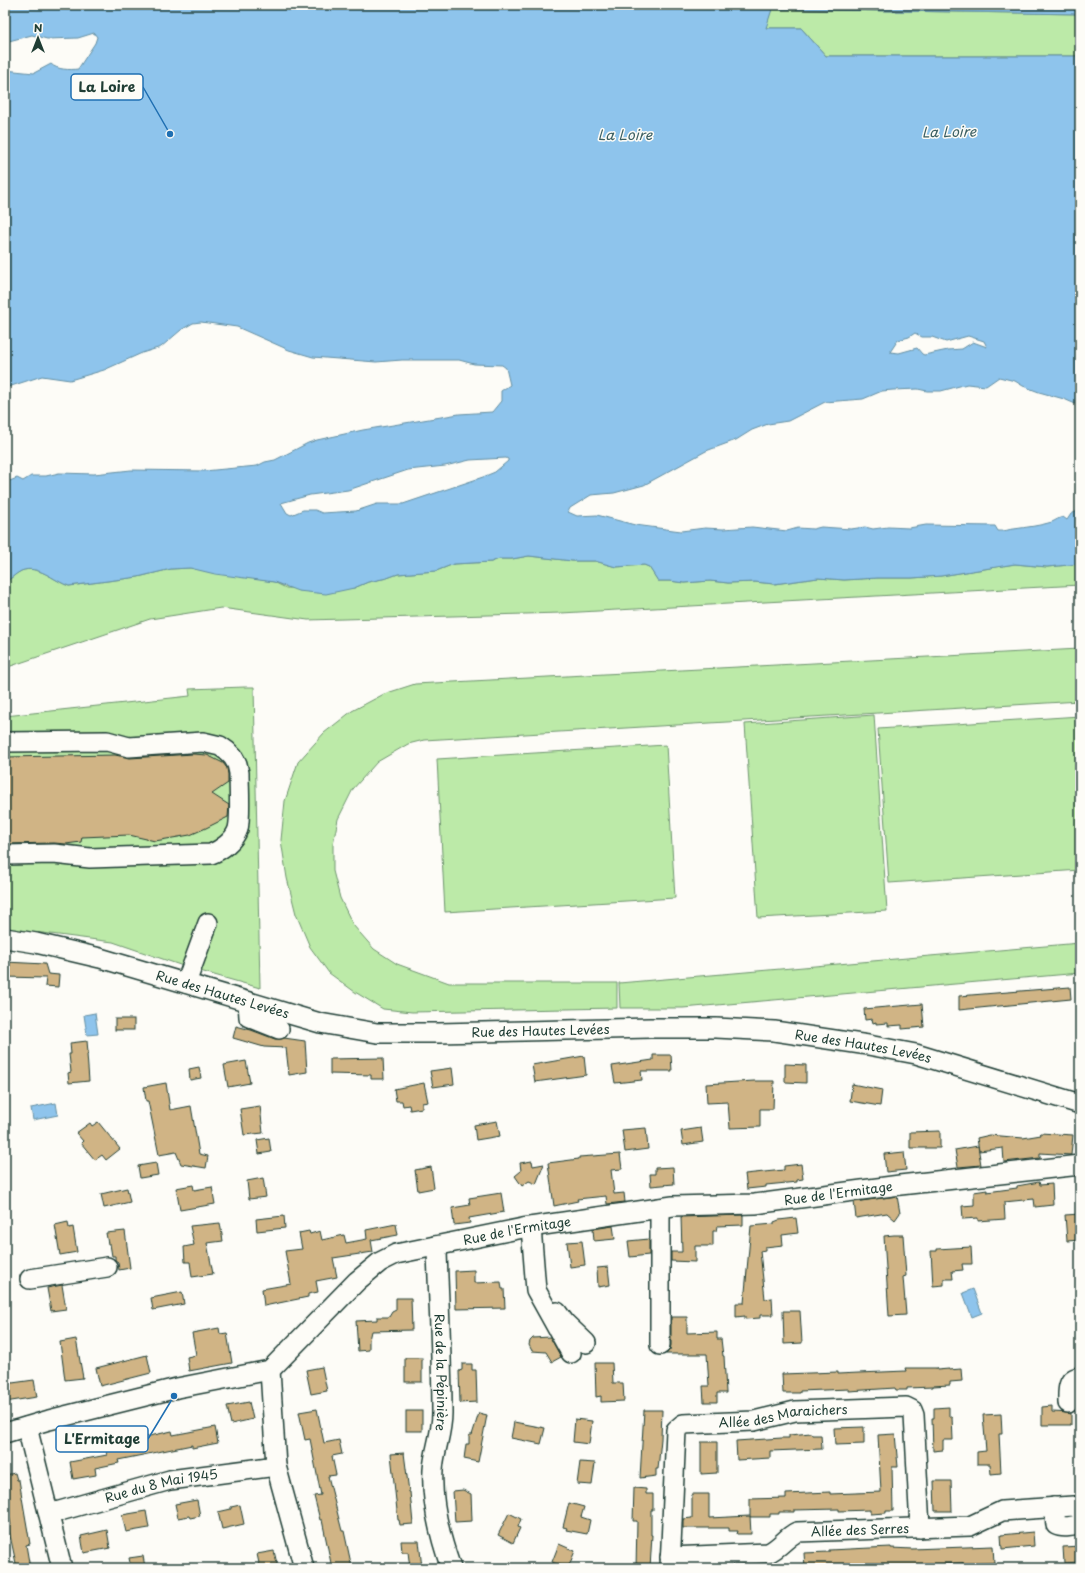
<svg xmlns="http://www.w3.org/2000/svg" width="1085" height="1573" viewBox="0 0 1085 1573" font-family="'Playpen Sans',sans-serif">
<rect width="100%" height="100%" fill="#fdfcf7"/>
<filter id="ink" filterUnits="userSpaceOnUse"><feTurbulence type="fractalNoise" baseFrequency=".025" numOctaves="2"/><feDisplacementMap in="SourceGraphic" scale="8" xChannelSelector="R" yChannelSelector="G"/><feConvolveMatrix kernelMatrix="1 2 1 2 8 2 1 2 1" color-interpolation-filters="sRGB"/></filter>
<g filter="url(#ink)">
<g fill="#bceaa8" stroke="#6e946e">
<polygon points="772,9 1080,14 1080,56 826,56 801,28 765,28"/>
<path d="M529,556L573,561H595L616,567L644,565L649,567L658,581H670L684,583L710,581L728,583L755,582L774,584L818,578L844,580L878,578H912L941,576L1015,564L1047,567L1080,564V585L561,613L308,620L221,608L150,619L5,668V582C11,579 15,574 21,571C38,564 54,581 69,586L138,577L171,569L190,568L274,582L286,588H354L368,582L387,578L398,574L436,571L454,564L491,562L499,559H512Z"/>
<polygon points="1080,649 1080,701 424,740 408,744 377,762 353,789 338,819 333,844 333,871 340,898 353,925 374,949 397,964 449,983 617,983 617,1008 412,1012 383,1009 355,992 329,973 310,947 296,914 287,878 281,840 285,801 298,762 324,733 352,711 384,694 415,684"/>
<polygon points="245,687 254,687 260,988 186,967 113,942 43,933 5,931 5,716 190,696 189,689"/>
<polygon points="874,715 887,911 758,918 745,724"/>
<polygon points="1080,716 1080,870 889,883 878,729"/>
<polygon points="666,745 675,898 445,912 437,759"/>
<polygon points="1080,943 1080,973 683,1008 620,1008 619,983"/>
</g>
<g fill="#8ec4ec" stroke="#628ea2" fill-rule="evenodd">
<path d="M5,5H1080V14L772,9L766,28H801L826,56H1080V406L1064,399L1039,392L1023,386L1015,381L999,377L986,386L967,384L941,391H927L918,389L893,390L882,391L863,399L825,402L788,421L768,424L752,430L736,440L706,451L644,485L614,493L591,495L570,508L568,512L577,516L597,515L635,525L681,531L705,528L723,529L752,527L787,531L798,528L813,529L821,527L851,529L865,527L873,529L888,527L909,528L926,525L995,526L998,531C1004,532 1009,529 1014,529C1027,527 1039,526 1052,522C1056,520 1059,518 1063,517L1067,520L1071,514L1080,510V564L1047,567L1015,564L941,576L912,578H878L844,580L818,578L774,584L755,582L728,583L710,581L684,583L670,581H658L649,567L644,565L616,567L595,561H572L529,556L512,559H499L491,562L454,564L436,571L398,574L387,578L368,582L354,588L326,594L298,591L274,582L215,574L190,568L171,569L138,577L69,586C54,581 38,564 21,571C15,574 11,579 5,582V483L17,478L23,481L31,476H46L59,473L94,474L131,470L204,471L257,466L265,462L275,460L308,443L317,440L363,430L459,414L492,412L501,401V391L510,385L506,368L502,365L474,364L459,360H402L376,362L313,357L289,350L237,327L201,322L193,323L181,330L161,347L142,353L104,370L70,380L42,376L5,388V70L34,73L51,64C57,70 70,70 78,69L95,43L97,37L94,33L78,38L47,39L32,35L5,42ZM915,333L922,337H932L946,342L968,336L984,341L987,347L973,342L962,349L948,350L924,355L922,354L917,348L899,353L890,352L898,340L909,337ZM506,458L508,459V461L495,472L483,477L403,504H377L356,511L322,513L315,510H303L291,515L287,513L281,503L310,495L348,490L408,470L445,466L470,460Z"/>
<polygon points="95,1013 98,1034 87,1035 84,1015"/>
<polygon points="56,1103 58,1115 33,1120 31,1108"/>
<polygon points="973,1289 982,1313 972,1317 963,1293"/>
</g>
<g fill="#d0b485" stroke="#1f3d34">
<polygon points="193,754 207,755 223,763 227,768 228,774 228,783 212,794 229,805 228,817 206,828 190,835 155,841 129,835 82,837 81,842 66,844 54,843 5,844 5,757 115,755 130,758"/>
<polygon points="5,962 45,964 48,974 59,975 58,987 45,986 46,978 5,977"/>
<polygon points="1070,987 1071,999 959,1010 959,996"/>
<polygon points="922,1004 924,1027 902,1029 902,1025 888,1026 888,1023 876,1024 876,1022 873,1023 872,1019 865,1020 864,1009"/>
<rect x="115" y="1019" width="19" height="11"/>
<polygon points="236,1026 251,1030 275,1039 284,1038 305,1041 307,1072 289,1075 286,1048 264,1047 233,1038"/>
<polygon points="87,1041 88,1053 87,1054 89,1081 69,1083 68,1073 71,1072 69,1054 71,1054 70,1043"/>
<polygon points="653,1055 671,1055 672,1071 641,1071 642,1080 615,1083 612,1066 653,1060"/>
<polygon points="584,1056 586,1075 535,1082 532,1065"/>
<polygon points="383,1058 384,1079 371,1079 371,1075 330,1074 330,1059"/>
<polygon points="246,1061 250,1083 228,1087 224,1065"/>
<polygon points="785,1064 806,1065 806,1083 785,1082"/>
<polygon points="199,1067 201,1078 190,1080 189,1069"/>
<polygon points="452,1068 454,1084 433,1087 430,1071"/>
<polygon points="754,1081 774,1081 773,1109 760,1109 760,1127 730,1128 728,1102 707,1103 706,1084"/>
<polygon points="166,1083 170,1110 191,1106 199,1154 208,1156 206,1168 181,1164 176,1152 159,1155 148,1101 146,1101 144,1087"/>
<polygon points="424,1083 428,1102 422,1103 422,1108 410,1110 409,1105 403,1106 402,1101 396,1101 394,1089"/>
<polygon points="852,1084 882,1090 880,1106 850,1101"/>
<polygon points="260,1106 263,1133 244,1135 240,1109"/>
<polygon points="497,1121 500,1136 476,1140 474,1125"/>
<polygon points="98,1122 120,1149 106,1160 102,1155 95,1160 81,1143 83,1141 76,1133 90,1123 92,1126"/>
<polygon points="646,1128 648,1149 625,1152 622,1130"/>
<polygon points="701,1128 703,1142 683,1145 681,1131"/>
<polygon points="940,1131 940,1148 910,1148 910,1132"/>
<polygon points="1040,1133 1073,1135 1071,1155 1040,1153 1040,1158 1004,1162 1003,1148 979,1151 977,1138 990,1135 1023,1138 1041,1135"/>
<polygon points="269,1138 271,1152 259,1154 257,1140"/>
<polygon points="978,1146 981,1165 958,1167 955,1150"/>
<polygon points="904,1152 906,1170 886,1172 884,1154"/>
<polygon points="620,1154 622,1169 611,1170 614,1194 624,1193 625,1202 607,1204 606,1196 577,1199 578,1201 554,1206 548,1163 579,1159 579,1157"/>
<polygon points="532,1161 533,1166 544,1164 536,1184 529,1181 522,1186 515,1176 521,1171 520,1163"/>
<polygon points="156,1163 158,1175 140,1178 138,1166"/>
<polygon points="801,1164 803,1179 797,1180 797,1182 766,1185 766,1187 747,1189 745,1174 784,1170 784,1166"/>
<polygon points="431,1167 434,1188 418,1191 415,1170"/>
<polygon points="673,1167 674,1184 651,1186 650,1174 655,1174 655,1168"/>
<polygon points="263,1178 266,1197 249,1199 247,1181"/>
<polygon points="1039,1182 1040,1185 1052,1184 1053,1205 1035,1207 1034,1199 1004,1202 1005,1219 978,1221 978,1218 963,1219 962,1206 974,1205 974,1192 987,1190 987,1192 1017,1188 1017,1186"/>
<polygon points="193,1185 194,1190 212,1187 215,1204 180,1210 176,1188"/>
<polygon points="127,1188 130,1202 104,1208 101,1194"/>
<polygon points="501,1193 504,1212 469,1218 470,1223 454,1225 452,1208 470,1205 469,1198"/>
<polygon points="897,1196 900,1213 895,1220 887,1213 856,1218 854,1202"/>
<polygon points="1080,1214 1080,1240 1067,1241 1065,1215"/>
<polygon points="743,1215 743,1225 717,1226 716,1231 713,1231 713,1246 695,1246 695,1262 671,1261 671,1252 682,1252 681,1217"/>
<polygon points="284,1216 285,1228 257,1231 256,1219"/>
<polygon points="796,1218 798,1233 782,1235 783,1245 765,1247 765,1250 760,1251 765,1299 772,1298 773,1315 760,1315 760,1318 745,1319 745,1316 736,1317 736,1303 744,1303 751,1226 774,1224 774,1222 779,1220"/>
<polygon points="68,1222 69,1228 73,1227 77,1252 60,1255 55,1225"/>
<polygon points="220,1223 223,1241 207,1243 213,1274 192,1277 190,1262 185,1262 184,1247 194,1245 190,1226"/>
<polygon points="396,1224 398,1235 371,1240 373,1252 333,1258 337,1277 316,1281 318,1292 308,1294 308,1297 264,1306 262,1289 291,1284 285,1251 302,1249 299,1233 309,1231 310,1234 320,1231 322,1240 344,1235 346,1243 367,1239 366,1230"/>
<polygon points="613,1226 615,1239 594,1241 593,1229"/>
<polygon points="125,1231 130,1268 119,1270 118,1262 115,1260 115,1256 112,1256 110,1244 108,1244 106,1233"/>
<polygon points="894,1235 903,1235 906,1276 903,1277 906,1315 889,1316 884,1236"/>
<polygon points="649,1239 649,1255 630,1257 628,1241"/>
<polygon points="582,1241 585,1265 570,1267 567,1242"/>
<polygon points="971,1247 972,1264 962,1264 963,1270 952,1271 953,1279 944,1279 944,1285 933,1286 931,1251 937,1251 937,1249"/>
<polygon points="608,1267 610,1285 598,1287 597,1268"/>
<polygon points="474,1270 474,1283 501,1282 502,1289 504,1289 505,1308 456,1309 455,1271"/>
<polygon points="62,1285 66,1309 51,1311 47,1288"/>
<polygon points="182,1292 184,1304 153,1310 151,1298"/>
<polygon points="396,1298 411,1298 412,1330 371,1331 369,1340 369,1350 358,1351 356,1321 377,1320 377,1317 389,1317 392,1312 396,1310"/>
<polygon points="783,1311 800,1311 802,1343 784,1344"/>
<polygon points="671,1317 687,1317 687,1333 717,1332 717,1339 721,1339 723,1356 724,1356 726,1393 717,1393 717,1402 704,1402 703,1386 709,1386 707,1354 666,1354 670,1350 671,1345"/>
<polygon points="219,1328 220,1334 227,1333 232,1363 189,1371 187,1357 196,1355 192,1333"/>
<polygon points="550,1337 561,1357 552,1362 546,1352 532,1351 529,1345 530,1341 533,1338"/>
<polygon points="76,1339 83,1378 65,1380 60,1342"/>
<polygon points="147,1355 151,1373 100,1386 96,1368"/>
<rect x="405" y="1358" width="17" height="24"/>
<polygon points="595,1363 612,1363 613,1383 623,1383 624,1401 601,1402 601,1396 596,1397"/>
<polygon points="462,1364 472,1364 472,1370 476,1370 477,1402 460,1403 459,1371 462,1370"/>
<polygon points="322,1367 327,1391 311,1394 306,1370"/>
<polygon points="905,1368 936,1368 937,1370 949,1369 949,1370 961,1369 962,1381 950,1382 950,1385 933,1386 933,1387 907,1388 907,1390 896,1390 895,1388 849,1391 849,1389 800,1391 800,1393 783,1393 782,1374 838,1372 838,1374 859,1373 906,1371"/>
<polygon points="34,1380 37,1397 5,1402 5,1384"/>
<polygon points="249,1402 253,1419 231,1424 227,1406"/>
<polygon points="1052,1406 1052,1412 1071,1413 1071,1425 1042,1425 1042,1407"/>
<polygon points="949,1407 949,1417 952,1417 953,1440 943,1440 943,1450 933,1451 932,1418 934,1418 934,1408"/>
<polygon points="317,1409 324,1443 339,1440 342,1454 332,1456 336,1475 328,1476 342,1531 344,1531 352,1568 332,1568 322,1520 320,1520 314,1496 321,1495 310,1439 305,1440 299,1412"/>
<polygon points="644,1410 662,1410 661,1439 658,1469 656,1469 656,1476 640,1478"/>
<rect x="406" y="1411" width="16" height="20"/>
<polygon points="479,1413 487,1415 478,1462 464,1459 466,1444 469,1444 469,1435 472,1435"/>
<polygon points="1001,1414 1002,1434 999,1434 1001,1473 991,1474 990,1464 977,1464 977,1452 986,1451 983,1415"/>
<polygon points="575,1419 592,1421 589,1444 573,1442"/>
<polygon points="514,1422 545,1428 541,1444 511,1438"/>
<polygon points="215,1427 218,1443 192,1448 192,1445 118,1460 119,1463 95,1468 96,1475 73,1479 70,1462 107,1455 105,1446 172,1431 173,1435"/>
<polygon points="864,1427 864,1444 835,1445 834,1428"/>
<polygon points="811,1433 812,1435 821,1435 822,1449 770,1451 770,1458 737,1460 736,1441 782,1438 789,1438 789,1435"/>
<polygon points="895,1434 898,1467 892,1467 893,1511 886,1511 886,1513 870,1514 870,1510 839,1511 839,1509 794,1510 794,1512 779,1512 779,1514 770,1514 770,1517 750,1517 750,1499 786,1498 786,1494 830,1492 830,1494 881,1492 878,1435"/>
<polygon points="701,1442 717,1442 717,1473 701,1474"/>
<polygon points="404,1453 409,1492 410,1492 413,1524 400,1525 399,1520 398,1520 391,1454"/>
<polygon points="580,1462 595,1463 592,1485 577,1484"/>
<polygon points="15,1473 17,1480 19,1480 30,1544 26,1545 30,1568 17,1568 8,1526 11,1525 5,1497 5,1475"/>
<polygon points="934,1481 951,1481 952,1511 935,1511"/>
<polygon points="634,1488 646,1489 646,1494 653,1494 653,1510 651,1510 651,1535 652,1535 650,1568 636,1568 637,1521 633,1521"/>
<polygon points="463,1490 471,1494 472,1521 455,1522 453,1491"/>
<polygon points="692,1494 709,1494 709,1518 750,1516 751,1534 737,1534 738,1531 729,1531 729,1528 683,1528 683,1519 692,1518"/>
<polygon points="197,1500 200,1516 190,1518 189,1516 178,1518 175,1504"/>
<polygon points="569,1503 584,1507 581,1517 590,1520 587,1534 566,1530 567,1528 563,1527"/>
<polygon points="240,1505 244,1524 222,1529 218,1512 231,1509 231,1507"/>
<polygon points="146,1511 149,1528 126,1532 122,1515"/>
<polygon points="509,1513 521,1519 518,1527 520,1528 513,1543 498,1535"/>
<polygon points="107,1530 110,1548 84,1553 81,1536"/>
<polygon points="1033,1532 1034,1546 1002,1549 1001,1535"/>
<polygon points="401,1541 419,1541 422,1568 410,1568 408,1552 402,1552"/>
<polygon points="559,1544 575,1551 568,1568 552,1562"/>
<polygon points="993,1546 994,1563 962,1564 963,1563 885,1567 885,1564 836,1566 836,1568 805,1568 804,1553 829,1552 829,1550 891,1547 891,1548 912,1549"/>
<polygon points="1080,1546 1080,1562 1064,1563 1063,1547"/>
<polygon points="274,1551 278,1568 260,1568 257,1554"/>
<polygon points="143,1556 145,1567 131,1568 129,1558"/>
</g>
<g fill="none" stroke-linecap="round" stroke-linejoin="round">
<defs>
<g id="minor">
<path d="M5,742L107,741L129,747L203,742L220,746L227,751L233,757L237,764L239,773C239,787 241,817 238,829C234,841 221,850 211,854L90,858L54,854L5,855"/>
<path id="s1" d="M5,938L36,943L100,958L320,1023L377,1033H439L650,1028H716L774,1031L868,1045L916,1054L1080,1104"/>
<polyline points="186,983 208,923"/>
<polyline points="248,1002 249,1017 279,1029"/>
<polyline points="531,1227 536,1290 571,1353"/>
<path id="s2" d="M435,1246L437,1252C439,1306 442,1360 442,1413C442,1434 434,1451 433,1470C431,1503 440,1537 451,1568"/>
<polyline points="30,1279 107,1267"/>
<polyline points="557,1312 565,1323 586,1343"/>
<polyline points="660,1345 660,1208"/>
<polyline points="270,1370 276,1466 304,1568"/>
<path d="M1068,1403C1068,1393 1066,1378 1080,1377"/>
<polyline points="27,1427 62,1568"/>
<path id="s3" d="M5,1433L49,1420L177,1388L270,1370L357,1281L380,1262L396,1254L523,1228L673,1206L755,1204L900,1185L1080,1165"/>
<path d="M1054,1507L1056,1525C1062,1528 1075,1527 1080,1523"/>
<path id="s4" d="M49,1514L170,1480L276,1466"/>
<path id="s5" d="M670,1557L768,1553C780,1548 786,1537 797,1532L970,1526L1002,1511L1073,1506L1080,1509"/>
<path id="s6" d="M670,1568L676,1430L683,1424L754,1421L795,1411L906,1407L912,1410L914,1415L920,1528"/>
</g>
</defs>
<use href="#minor" stroke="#1f3d34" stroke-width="22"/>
<use href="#minor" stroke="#fdfcf7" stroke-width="19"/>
</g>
</g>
<g text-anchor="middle" stroke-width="3" stroke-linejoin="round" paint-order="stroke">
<g font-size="13" fill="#1f3d34" stroke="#fdfcf7">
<text dy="5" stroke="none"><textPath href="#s1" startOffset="225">Rue des Hautes Levées</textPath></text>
<text dy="5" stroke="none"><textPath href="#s1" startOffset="548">Rue des Hautes Levées</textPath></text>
<text dy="5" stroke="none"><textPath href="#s1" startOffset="872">Rue des Hautes Levées</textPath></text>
<text dy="5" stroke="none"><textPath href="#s3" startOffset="892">Rue de l'Ermitage</textPath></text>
<text dy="5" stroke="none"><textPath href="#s3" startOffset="568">Rue de l'Ermitage</textPath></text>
<text dy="5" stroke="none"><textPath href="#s2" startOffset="127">Rue de la Pépinière</textPath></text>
<text dy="5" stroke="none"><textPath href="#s6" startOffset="248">Allée des Maraichers</textPath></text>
<text dy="5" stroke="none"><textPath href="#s4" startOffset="116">Rue du 8 Mai 1945</textPath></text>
<text dy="5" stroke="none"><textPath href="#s5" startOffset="197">Allée des Serres</textPath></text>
</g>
<g font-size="14" font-style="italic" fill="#3b5f62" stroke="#fdfcf7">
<text transform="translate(949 132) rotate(-1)" y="5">La Loire</text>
<text x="625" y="140">La Loire</text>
</g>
</g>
<path fill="none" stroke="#1f6fb2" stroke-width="1.5" d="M170 134L143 87M174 1396L148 1439"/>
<g fill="#1f6fb2" stroke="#fdfcf7" stroke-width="1.5">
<circle cx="170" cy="134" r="4"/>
<circle cx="174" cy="1396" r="4"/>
</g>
<g fill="#fdfcf7" stroke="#1f6fb2" stroke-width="1.5">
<rect x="71" y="74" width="72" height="26" rx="4"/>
<rect x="56" y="1426" width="92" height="26" rx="4"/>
</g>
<g font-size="14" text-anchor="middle" font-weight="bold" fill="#1f3d34">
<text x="107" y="92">La Loire</text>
<text x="102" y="1444">L'Ermitage</text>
</g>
<rect width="1085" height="1573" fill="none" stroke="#fdfcf7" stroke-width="20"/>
<rect x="10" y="10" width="1065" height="1553" fill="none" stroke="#1f3d34" stroke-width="1.5" filter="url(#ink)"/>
<g transform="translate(38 38)" stroke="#fdfcf7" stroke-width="3" paint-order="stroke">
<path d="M0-3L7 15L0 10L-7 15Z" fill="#1f3d34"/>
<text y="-6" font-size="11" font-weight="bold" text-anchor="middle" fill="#1f3d34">N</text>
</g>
</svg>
